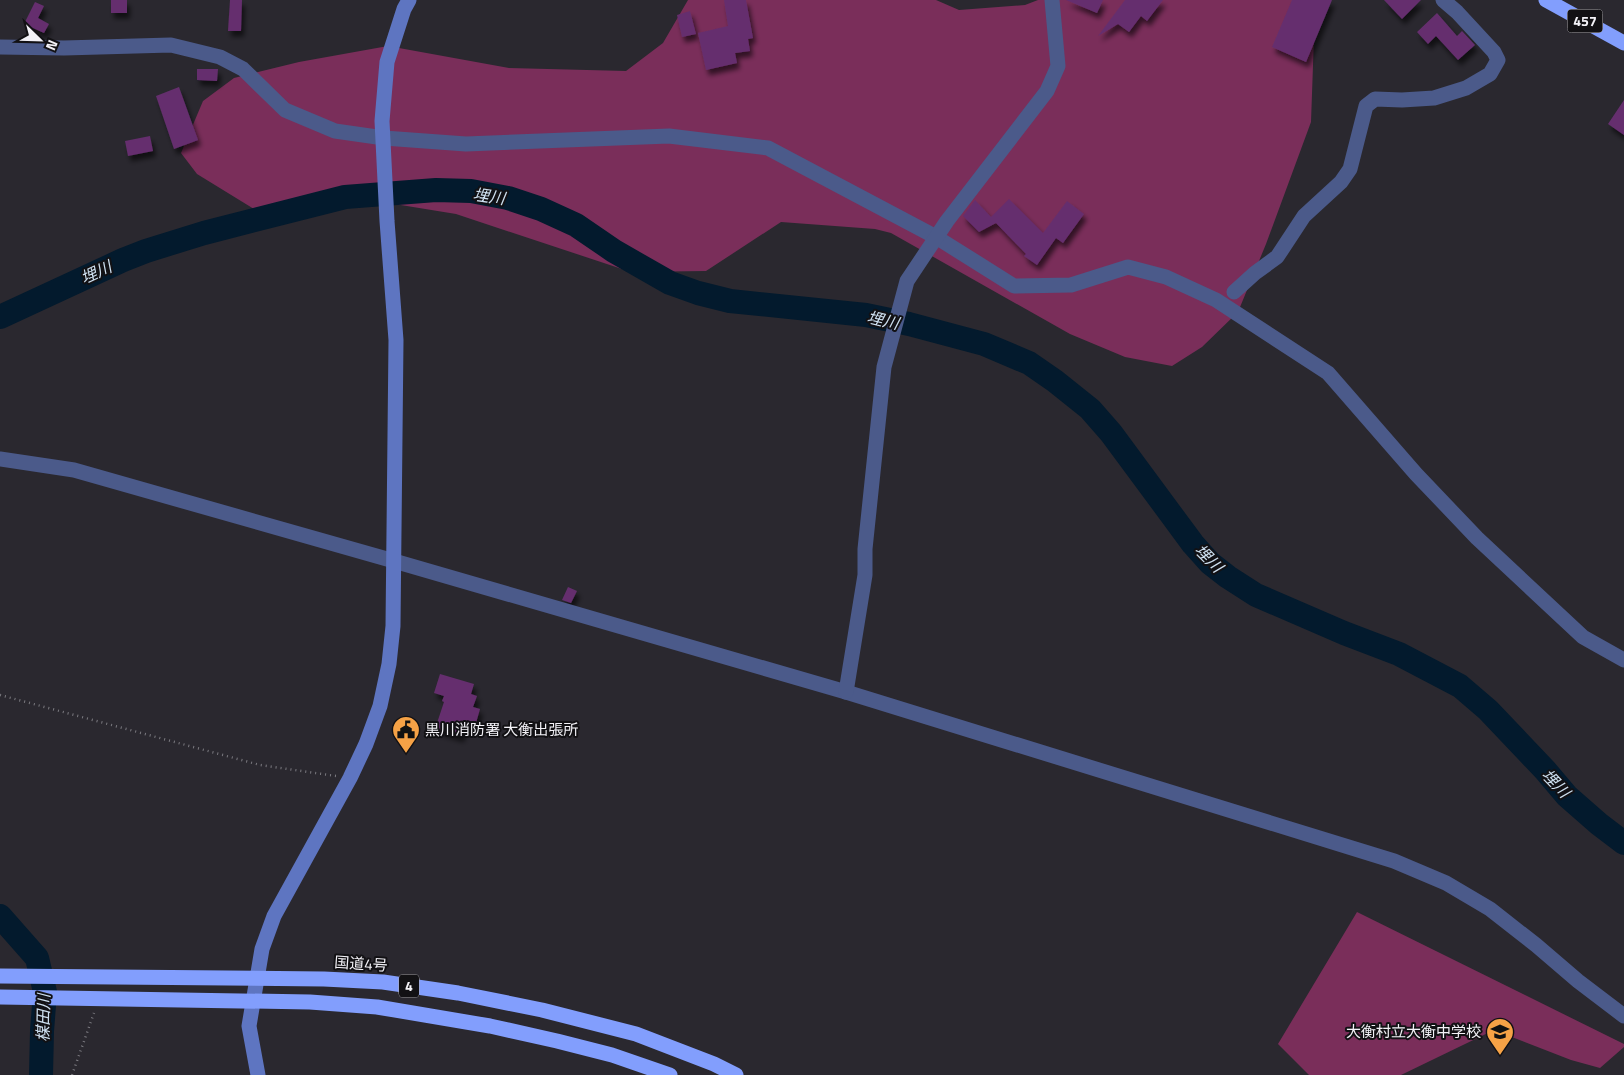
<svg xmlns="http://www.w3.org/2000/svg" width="1624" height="1075" viewBox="0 0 1624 1075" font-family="'Titillium Web','Noto Sans JP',sans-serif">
<defs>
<filter id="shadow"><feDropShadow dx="3" dy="5.5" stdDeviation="2.5" flood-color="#0009"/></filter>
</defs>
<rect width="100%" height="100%" fill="#2a282f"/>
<g fill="#7a2e5a">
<polygon points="688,0 936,0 959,10 1025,5 1038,0 1296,0 1314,37 1311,122 1266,244 1238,312 1202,347 1172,366 1125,357 1070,334 891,233 875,229 781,222 706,271 631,272 456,214 327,193 254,209 197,174 181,153 203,101 234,78 299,62 388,46 509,68 626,71 663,43"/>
<polygon points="1357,912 1624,1044 1624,1047 1600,1068 1571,1060 1494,1030 1401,1075 1309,1075 1278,1044"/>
</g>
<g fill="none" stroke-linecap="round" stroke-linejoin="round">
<g stroke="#031a2d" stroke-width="24">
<polyline points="0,317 123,260 146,251 204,233 345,197 436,190 471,191 508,198 541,209 576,225 614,251 670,283 698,293 730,301 866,315 909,324 984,344 1029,363 1055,381 1090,409 1111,433 1193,544 1210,563 1228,577 1256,595 1344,633 1399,654 1460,686 1488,710 1545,770 1567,796 1599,824 1624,843"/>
<polyline points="0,916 37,958 45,992 42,1031 41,1075"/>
</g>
</g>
<g fill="#652f6e" filter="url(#shadow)">
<rect x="111" y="0" width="16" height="13"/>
<polygon points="230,0 242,0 241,31 228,31"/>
<polygon points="724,0 746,0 753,38 748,39 750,51 735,53 737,63 706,70 698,33 728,26"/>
<polygon points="1066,0 1103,0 1097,13"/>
<polygon points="1125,0 1163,0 1147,21 1141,16 1129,32 1118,24 1098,36"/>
<polygon points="1292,0 1332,0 1306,62 1272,47"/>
<polygon points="1384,0 1421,0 1402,19"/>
<polygon points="35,2 44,6 38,18 49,24 44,33 24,24"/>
<polygon points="690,11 696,34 682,37 677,15"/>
<polygon points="1437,13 1457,36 1462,31 1475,45 1458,60 1436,36 1428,44 1417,32"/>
<polygon points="197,69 218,69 217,81 197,80"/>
<polygon points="179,87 198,140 174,149 156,96"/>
<polygon points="1624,100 1624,135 1608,124"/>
<polygon points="150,136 153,151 128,156 125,141"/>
<polygon points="1009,199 1043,233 1067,201 1084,214 1063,243 1056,238 1037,265 1024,256 1026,254 996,223 979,232 963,216 975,200 991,217"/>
<polygon points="568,587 577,591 571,603 562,600"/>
<polygon points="440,674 474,684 471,694 477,696 473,707 480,709 476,723 467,720 461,737 435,729 444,702 442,701 444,696 434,693"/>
</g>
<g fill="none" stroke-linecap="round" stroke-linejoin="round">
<g stroke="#7c7b81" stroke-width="2.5" stroke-dasharray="1 4" stroke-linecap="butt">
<polyline points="0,695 260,765 336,776"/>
<polyline points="72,1075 94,1013"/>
</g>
<g stroke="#4b5a8a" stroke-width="15">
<polyline points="0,47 64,48 171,45 220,57 243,69 285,110 335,131 384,138 466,144 669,136 768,148 936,237 1014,286 1071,285 1128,267 1166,277 1216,300 1328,373 1416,474 1477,538 1583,637 1624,660"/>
<polyline points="1234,292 1255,273 1277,257 1304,216 1341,182 1350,169 1366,106 1375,99 1402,100 1434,98 1466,88 1490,74 1498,60 1494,52 1457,12 1443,0"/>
<polyline points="0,459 74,470 394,561 846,692 1394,861 1446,883 1490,909 1536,945 1578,981 1624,1016"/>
<polyline points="846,692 865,575 865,549 884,367 907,281 947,221 1047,91 1058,66 1052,0"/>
</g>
<polyline stroke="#5e75c1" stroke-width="15" points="258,1075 249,1026 262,949 274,916 350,778 366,744 380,706 389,664 393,626 396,340 387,221 382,121 387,62 404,9 409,0"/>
<g stroke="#829efd" stroke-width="15">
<polyline points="1546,0 1624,43"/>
<polyline points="0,976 324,979 383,982 458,993 542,1010 636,1034 714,1064 736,1075"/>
<polyline points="0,997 310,1002 377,1007 490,1026 557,1041 612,1055 670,1075"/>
</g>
</g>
<defs>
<symbol id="civic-pin" viewBox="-11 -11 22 30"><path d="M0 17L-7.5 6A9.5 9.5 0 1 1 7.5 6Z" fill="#f6a246" stroke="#121114"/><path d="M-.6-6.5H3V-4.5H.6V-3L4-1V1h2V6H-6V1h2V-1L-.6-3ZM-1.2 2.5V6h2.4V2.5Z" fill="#111"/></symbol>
<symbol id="school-pin" viewBox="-11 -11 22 30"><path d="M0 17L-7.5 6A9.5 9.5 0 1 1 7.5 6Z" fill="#f6a246" stroke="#121114"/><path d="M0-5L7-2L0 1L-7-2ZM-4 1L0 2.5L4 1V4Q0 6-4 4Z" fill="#111"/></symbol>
</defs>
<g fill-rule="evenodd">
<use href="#civic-pin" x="390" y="714" width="32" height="43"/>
<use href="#school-pin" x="1484" y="1016" width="32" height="43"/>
</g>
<g text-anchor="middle" stroke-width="4" stroke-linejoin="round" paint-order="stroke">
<g fill="#121114" stroke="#b0aeb3" stroke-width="1">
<rect x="1567.5" y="9.5" width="35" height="23" rx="4"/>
<rect x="399" y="974.5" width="20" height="23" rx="4"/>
</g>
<g font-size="14" font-weight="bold" fill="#f3f2f7">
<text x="1585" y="26">457</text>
<text x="409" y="991">4</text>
</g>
<g font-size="15" fill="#f3f2f7" stroke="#121114" text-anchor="start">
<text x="425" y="735">黒川消防署 大衡出張所</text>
<text x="1481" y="1037" text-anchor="end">大衡村立大衡中学校</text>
</g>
<g font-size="15" fill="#f3f2f7" stroke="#121114">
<text transform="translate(361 964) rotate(4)" y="5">国道4号</text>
</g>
<g font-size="16" font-style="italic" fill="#cee0f0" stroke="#121114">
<text transform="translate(489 196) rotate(8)" y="6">埋川</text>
<text transform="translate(96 272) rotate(-25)" y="6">埋川</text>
<text transform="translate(883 320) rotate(13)" y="6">埋川</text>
<text transform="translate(1209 558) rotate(45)" y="6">埋川</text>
<text transform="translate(1556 783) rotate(46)" y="6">埋川</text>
<text transform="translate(43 1018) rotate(-89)" y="6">楳田川</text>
</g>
</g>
<g transform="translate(40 40) rotate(113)" stroke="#121114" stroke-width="4" paint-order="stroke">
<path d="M0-4L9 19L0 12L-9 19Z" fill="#f3f2f7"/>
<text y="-8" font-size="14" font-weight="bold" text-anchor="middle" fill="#f3f2f7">N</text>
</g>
</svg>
